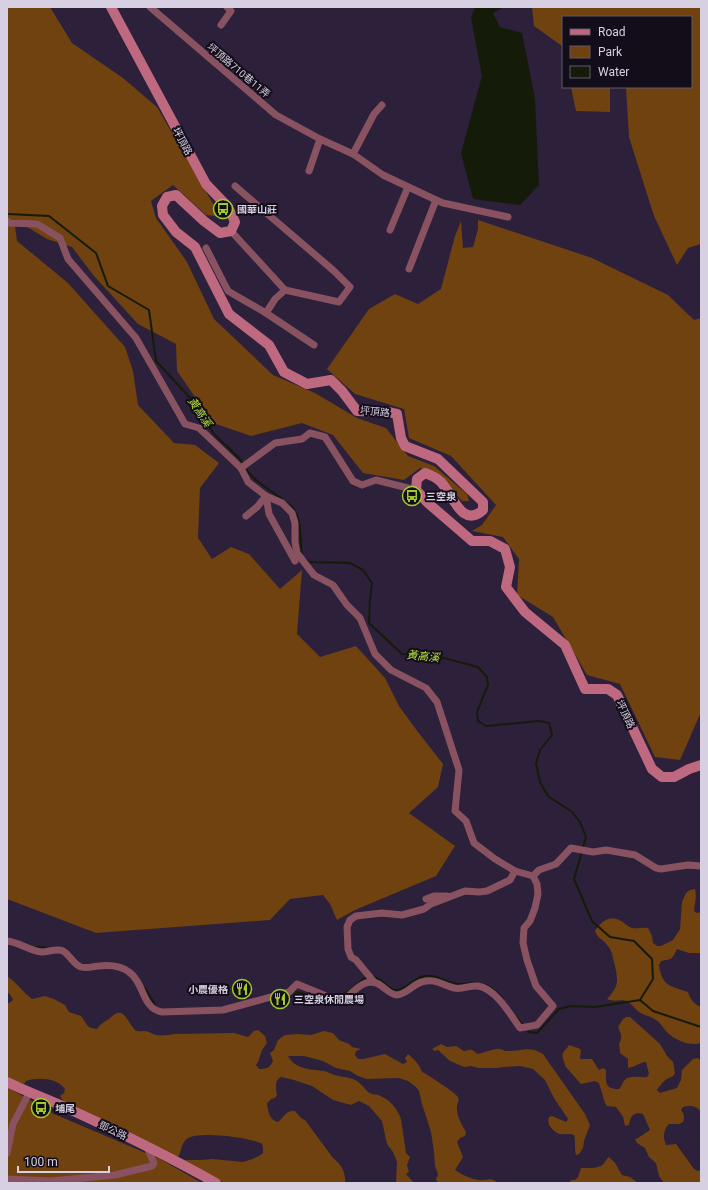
<svg xmlns="http://www.w3.org/2000/svg" width="708" height="1190" viewBox="0 0 708 1190" font-family="Roboto,'Noto Sans TC',sans-serif">
<rect width="100%" height="100%" fill="#2c203b"/>
<g fill="#6f420f">
<polygon points="7,7 50,7 72,43 123,78 157,107 212,202 222,217 206,215 173,185 151,201 156,218 187,262 214,319 273,375 315,393 357,418 386,428 408,456 434,466 467,494 469,501 462,501 435,472 420,468 404,480 363,473 333,435 302,423 251,436 213,423 177,371 176,344 138,324 94,276 72,247 47,239 14,219 17,241 68,283 125,347 133,371 138,405 174,443 195,445 219,463 200,488 198,538 212,559 231,547 249,554 280,589 302,570 297,634 320,657 356,646 385,678 399,706 418,732 443,764 438,787 409,813 455,846 436,876 355,910 337,920 330,904 323,895 290,899 270,920 96,933 7,899"/>
<polygon points="532,7 701,7 701,244 688,248 677,265 654,216 629,137 626,87 691,87 691,17 563,17 563,48 562,46 534,26"/>
<polygon points="571,87 610,87 610,112 576,111"/>
<polygon points="478,220 592,258 668,295 694,320 701,318 701,712 680,760 655,757 620,684 587,675 553,617 517,595 519,559 503,537 472,531 482,525 496,505 451,456 409,438 404,409 355,394 327,369 369,309 395,294 418,304 441,289 455,236 461,221 463,248 473,247 478,229"/>
<path d="M695,889L696,896L694,911L697,913L701,912V953H689L677,949C672,960 672,959 661,961L659,965C662,987 671,986 688,992C690,999 695,1005 701,1007V1043C690,1046 677,1041 669,1034C664,1030 662,1024 656,1020C651,1016 645,1016 639,1012C635,1009 632,1004 628,1002C622,998 614,1003 607,999C620,986 618,979 614,962C612,955 612,950 607,945C603,939 597,938 595,931C601,922 610,914 621,921C625,923 628,927 632,928C637,929 642,927 648,928L652,936L653,943L657,946H661L673,940L680,929L682,902L686,893L690,890Z"/>
<path d="M7,976C17,983 23,992 32,999L45,996L54,999L65,1005L69,1012L81,1016C87,1024 86,1028 97,1029C100,1024 104,1022 109,1019C113,1016 118,1009 124,1015C128,1019 131,1026 135,1030C138,1032 141,1031 144,1031C149,1031 152,1034 156,1035C162,1036 169,1035 174,1034L234,1033L248,1037L254,1031L258,1030L265,1036L267,1043L262,1050L258,1062L256,1065L259,1069C266,1069 270,1068 273,1061L270,1053L274,1050L278,1040L285,1035L298,1034L311,1035L324,1031L333,1033L339,1040L349,1044L352,1047L361,1049L356,1051L355,1055L358,1059H363L385,1054L403,1064L407,1062L405,1058L408,1054C414,1059 420,1065 422,1072C427,1074 457,1094 458,1097C460,1101 456,1105 457,1109C457,1117 462,1125 466,1132L465,1136L460,1138L457,1142L463,1157L455,1170C462,1175 471,1179 479,1180C488,1181 490,1176 498,1183H438L436,1179L438,1175L437,1171L435,1166L434,1152L431,1132L422,1104L419,1091L416,1087L408,1081L399,1078L367,1079L358,1076L350,1071L336,1068L323,1061L304,1056H288C296,1070 310,1069 323,1071C327,1071 331,1074 335,1075C341,1077 347,1077 353,1079C363,1083 365,1092 372,1094C374,1095 376,1094 378,1095C390,1099 397,1108 401,1119L406,1153L410,1157L407,1165L409,1172L406,1174L414,1183H396L397,1162L393,1152L387,1144L382,1121L369,1106L359,1101L351,1105L333,1100L312,1086L294,1080L281,1077C274,1081 276,1088 277,1095L275,1098L271,1099L267,1103C268,1111 269,1120 278,1122C284,1117 286,1110 295,1111L301,1118L305,1120L333,1158C341,1164 346,1172 345,1183H225L180,1161L188,1160H200L213,1159L243,1162C250,1160 257,1158 263,1153V1147L262,1144C251,1137 198,1131 188,1138C179,1145 183,1150 178,1157L64,1102L60,1096L64,1093L65,1089C57,1078 38,1077 26,1081L24,1084L7,1078V1003H9L13,1000L11,996L7,991Z"/>
<path d="M626,1017H630L660,1044L667,1056L673,1062L675,1073C673,1077 671,1077 667,1079C663,1081 659,1087 657,1090L660,1093L677,1088L681,1080L682,1070L693,1059L698,1058L701,1061V1112C697,1106 690,1105 683,1107L681,1110C684,1114 685,1117 683,1122L679,1124H669C663,1130 663,1138 666,1145L676,1144L694,1169L698,1171L701,1170V1183H664L659,1176L656,1163L649,1157L645,1148L637,1143L635,1139L638,1138L650,1130L643,1114C633,1111 630,1117 629,1125L625,1126L623,1117L616,1107L607,1106L605,1103L599,1083L595,1081L581,1084L565,1066C565,1062 561,1057 563,1053C564,1050 568,1048 569,1045L578,1048L581,1050L580,1059H592L599,1070L603,1068L606,1070C606,1082 604,1089 619,1089C621,1087 622,1083 624,1081C629,1074 640,1078 647,1077L649,1074L646,1062C640,1062 635,1067 628,1068V1059L620,1053L619,1044C623,1037 621,1034 618,1027L623,1019Z"/>
<path d="M441,1044L447,1047L456,1046L464,1051C474,1049 470,1049 478,1054C484,1053 495,1048 500,1049C502,1049 504,1051 506,1051C521,1052 528,1045 543,1054L585,1114L590,1125L584,1141L583,1148L579,1154L576,1155C574,1148 576,1141 574,1135C569,1133 565,1135 560,1134C553,1132 546,1124 549,1117L552,1116L566,1122L568,1119L554,1098L545,1080L533,1069L520,1066L503,1067L497,1068H478L471,1066L464,1067L450,1061L438,1050L435,1051L432,1049Z"/>
<polygon points="7,1087 54,1114 160,1159 202,1183 7,1183"/>
<path d="M609,1157L615,1163L622,1175L630,1177L638,1183H569L571,1180H575L578,1177L581,1168C587,1168 597,1169 602,1165C605,1163 606,1159 609,1157Z"/>
</g>
<polygon fill="#151b09" points="475,7 504,7 493,13 500,27 522,33 535,99 539,185 520,205 473,199 461,153 482,76 471,18"/>
<g fill="none" stroke-linecap="round" stroke-linejoin="round">
<g stroke="#151b09" stroke-width="2">
<polyline points="7,213 8,214 49,216 96,253 108,286 149,310 156,361 193,401 214,434 239,458 247,471 257,481 282,499"/>
<path d="M285,502C288,504 291,505 293,508C302,520 300,541 302,556"/>
<polyline points="305,559 310,562 350,563 363,570 372,583 370,600 369,623 402,654 436,656 478,667 487,677 488,685 477,712 478,721 486,726 539,721 549,723 552,735 540,750 536,763 540,782 548,796 572,812 580,822 586,837 574,879 592,921 610,937 634,941 652,959 653,979 640,1000"/>
<polyline points="34,947 50,948"/>
<path d="M373,977C383,977 387,991 397,990C405,990 413,980 421,977C434,972 446,983 459,984C465,985 469,982 475,983"/>
<path d="M481,984C490,985 497,992 503,999"/>
<polyline points="145,988 155,1005"/>
<polyline points="296,992 315,997 333,1004"/>
<polyline points="341,997 365,978 367,977"/>
<polyline points="640,1000 653,1011 701,1027"/>
<polyline points="516,1017 522,1024"/>
<polyline points="528,1032 537,1033 559,1009 571,1006 595,1007 640,1000"/>
</g>
<g stroke="#895260" stroke-width="7">
<polyline points="150,7 276,115 320,139 353,154 383,175 436,200 443,203 508,217"/>
<polyline points="221,25 231,11 227,7"/>
<polyline points="353,154 374,114 382,105"/>
<polyline points="309,171 320,139"/>
<path d="M7,221L9,223L37,224L60,238L68,259L136,338L185,424L199,428L241,468L248,482L266,496L282,503L292,513L295,523V542L297,553L314,575L333,585L347,605L360,618L375,654L391,670L426,688L437,702L459,770L455,811L466,821L474,843L495,859L515,871L533,876L537,884L538,894L535,908L530,921L524,928L523,943L527,960L536,986L553,1006L537,1025L520,1028C510,1014 496,989 478,986C469,985 463,990 454,988C442,985 435,978 422,982C413,984 407,994 397,995C392,995 388,991 384,988C368,973 355,990 343,1001L336,1000L297,984L289,992L223,1010L162,1012C141,1008 145,983 129,972C121,966 109,965 99,966C93,966 88,969 81,967C73,964 70,955 63,951C57,948 48,952 42,952C29,951 19,942 7,941"/>
<polyline points="390,230 408,187"/>
<polyline points="231,231 285,290"/>
<polyline points="206,248 228,291 266,313 275,299 285,290 339,302 350,287 334,271 235,186"/>
<polyline points="409,269 436,200"/>
<polyline points="266,313 314,345"/>
<polyline points="241,468 275,443 302,439 310,433 325,437 353,481 362,485 376,480 416,490"/>
<polyline points="246,516 257,507 266,496 269,514 295,561"/>
<polyline points="533,876 539,870 556,864 571,848 593,852 606,850 635,855 656,868 661,869 688,865 701,866"/>
<polyline points="426,899 434,896 447,896"/>
<polyline points="374,982 356,960 351,957 348,949 347,927 350,920 356,916 382,913 402,915 424,909 431,904 465,891 479,892 487,891 510,880 515,871"/>
<polyline points="7,1153 13,1124 29,1093"/>
<polyline points="7,1179 51,1181 115,1175 152,1166 154,1163 147,1147"/>
</g>
<g stroke="#bf6980" stroke-width="10">
<path d="M111,7L206,184L228,207L235,222L231,231L220,233L204,221L176,195L167,197L162,206L163,215L176,232L195,247L229,314L269,345L284,372L307,384L331,380L342,391L357,411L388,412L397,414L401,438L405,446L438,459L483,502V510C462,529 453,495 441,482C436,477 431,475 425,473L417,479L416,490L428,503L472,541H490L505,549L510,567L506,587L525,612L565,645L585,689H608L617,695L652,769L662,777H674L689,769L701,765"/>
<path d="M7,1082C27,1092 48,1099 69,1109C119,1132 168,1156 216,1183"/>
</g>
</g>
<defs>
<symbol id="bus-ring" viewBox="-11 -11 22 22"><circle r="9.5" fill="#120d19" stroke="#a0c92b" stroke-width="1.5"/><path d="M-5-6H5V4H4V6H2V4H-2V6H-4V4H-5ZM-3.5-4V0h7V-4ZM-3.5 1.2v1.5H-2V1.2ZM2 1.2v1.5H3.5V1.2Z" fill="#a0c92b"/></symbol>
<symbol id="restaurant-ring" viewBox="-11 -11 22 22"><circle r="9.5" fill="#120d19" stroke="#a0c92b" stroke-width="1.5"/><path d="M-5-6h1v4h1v-4h1v4h1v-4h1v5L-1.5 .5V6h-2V.5L-5-1ZM5-6V6H3V1.5H1.5Q1.5-4 5-6Z" fill="#a0c92b"/></symbol>
</defs>
<g fill-rule="evenodd">
<use href="#bus-ring" x="212" y="198" width="22" height="22"/>
<use href="#bus-ring" x="401" y="485" width="22" height="22"/>
<use href="#restaurant-ring" x="231" y="978" width="22" height="22"/>
<use href="#restaurant-ring" x="269" y="988" width="22" height="22"/>
<use href="#bus-ring" x="30" y="1097" width="22" height="22"/>
</g>
<g text-anchor="middle" stroke-width="4" stroke-linejoin="round" paint-order="stroke">
<g font-size="10" fill="#d7d0e2" stroke="#120d19">
<text transform="translate(239 70) rotate(40)" y="4">坪頂路710巷11弄</text>
<text transform="translate(183 141) rotate(62)" y="4">坪頂路</text>
<text transform="translate(375 411) rotate(6)" y="4">坪頂路</text>
<text transform="translate(626 714) rotate(65)" y="4">坪頂路</text>
<text transform="translate(113 1130) rotate(25)" y="4">鄧公路</text>
</g>
<g font-size="10" font-weight="bold" fill="#d7d0e2" stroke="#120d19" text-anchor="start">
<text x="237" y="213">國華山莊</text>
<text x="426" y="500">三空泉</text>
<text x="228" y="993" text-anchor="end">小農優格</text>
<text x="294" y="1003">三空泉休閒農場</text>
<text x="55" y="1112">埔尾</text>
</g>
<g font-size="11" font-style="italic" fill="#b8e63a" stroke="#120d19">
<text transform="translate(200 412) rotate(56)" y="4">黃高溪</text>
<text transform="translate(423 656) rotate(6)" y="4">黃高溪</text>
</g>
</g>
<rect width="708" height="1190" fill="none" stroke="#d7d0e2" stroke-width="16"/>
<rect x="562" y="16" width="130" height="72" fill="#120d19" stroke="#615b69"/>
<rect x="570" y="29" width="20" height="6" fill="#bf6980" stroke="#615b69"/>
<text x="598" y="36" font-size="12" fill="#d7d0e2">Road</text>
<rect x="570" y="46" width="20" height="12" fill="#6f420f" stroke="#615b69"/>
<text x="598" y="56" font-size="12" fill="#d7d0e2">Park</text>
<rect x="570" y="66" width="20" height="12" fill="#151b09" stroke="#615b69"/>
<text x="598" y="76" font-size="12" fill="#d7d0e2">Water</text>
<path d="M18 1166v6h91v-6" fill="none" stroke="#d7d0e2" stroke-width="2"/>
<text x="24" y="1166" font-size="12" fill="#d7d0e2" stroke="#120d19" stroke-width="3" paint-order="stroke">100 m</text>
</svg>
